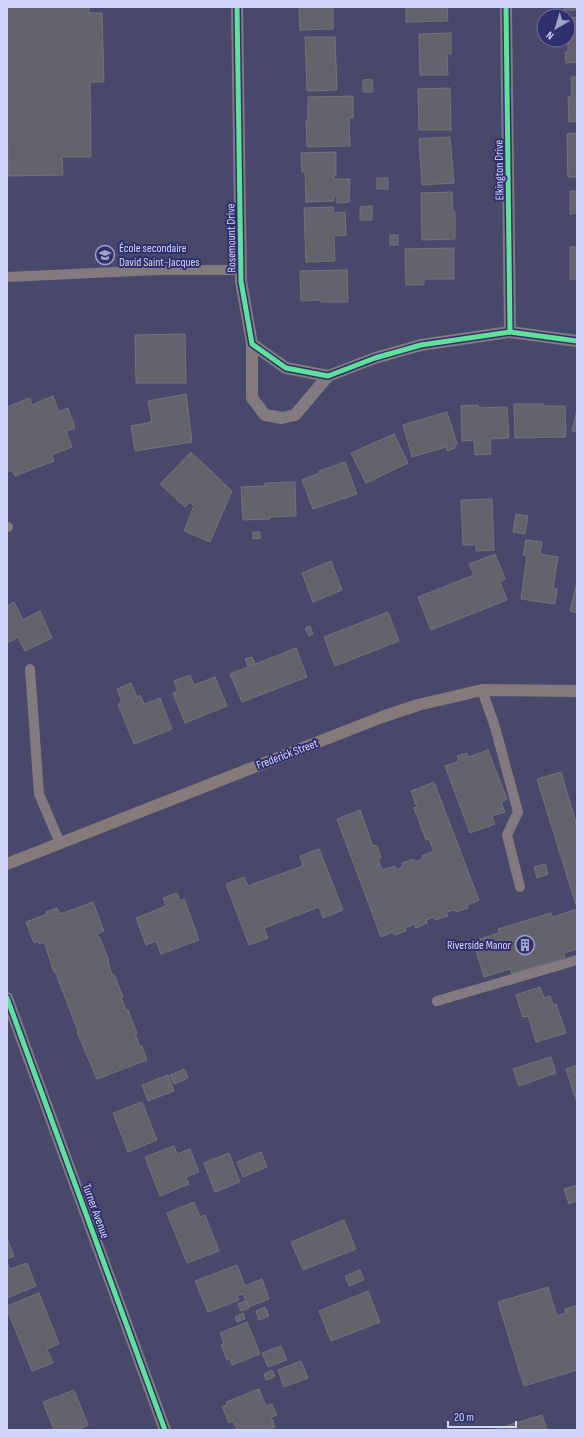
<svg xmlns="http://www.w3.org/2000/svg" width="584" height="1437" viewBox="0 0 584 1437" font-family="'Sofia Sans Condensed',sans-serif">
<rect width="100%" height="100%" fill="#48486a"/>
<g fill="#63636c" stroke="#74737c">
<polygon points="7,7 89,7 89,13 102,13 104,82 90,82 91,157 62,157 63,175 8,176"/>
<polygon points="299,7 333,7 333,29 300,30"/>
<polygon points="397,7 447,7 448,21 406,22 406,7"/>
<rect x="564" y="7" width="13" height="3"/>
<polygon points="577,17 577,62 566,63 565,52 568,52 568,18"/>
<polygon points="451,33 451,54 447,54 448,75 420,75 419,34"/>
<polygon points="305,37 335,37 337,90 307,91"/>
<polygon points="571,77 577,77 577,121 569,122 568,97 572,97"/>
<polygon points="372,79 373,92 363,92 363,80"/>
<polygon points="450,88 451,130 419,130 418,89"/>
<polygon points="353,96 353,118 349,118 350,146 307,147 306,120 308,120 308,97"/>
<polygon points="577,133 577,177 568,177 567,134"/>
<polygon points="450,137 454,183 422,185 419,139"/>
<polygon points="336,152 336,175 334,175 334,179 350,179 349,202 337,203 337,196 334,196 334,201 306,202 305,172 302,172 301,153"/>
<rect x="377" y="178" width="11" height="11"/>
<polygon points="570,191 577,191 577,213 570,214"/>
<polygon points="452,192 453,212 455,212 455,239 422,240 421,193"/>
<polygon points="372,206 372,220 360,220 360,207"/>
<polygon points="333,207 334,213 345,212 346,235 334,236 335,261 306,262 304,208"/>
<rect x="390" y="235" width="8" height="10"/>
<rect x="570" y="247" width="7" height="32"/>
<polygon points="454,248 454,279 424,279 424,285 406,285 405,249"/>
<polygon points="347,270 348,302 321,302 321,300 301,301 300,271"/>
<polygon points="185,334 186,383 136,383 135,335"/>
<polygon points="186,394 192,442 135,451 131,426 152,422 148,401"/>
<polygon points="53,396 59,412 68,408 75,428 66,431 72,447 52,455 54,461 15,476 12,470 7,472 7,407 30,398 32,405"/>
<polygon points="514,404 544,404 543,406 565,406 566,437 515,438"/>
<polygon points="478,405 479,408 507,407 509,438 490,439 491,454 475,455 474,440 462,441 461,406"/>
<polygon points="577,409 577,432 572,431"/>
<polygon points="447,412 457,444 455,444 455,448 447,451 446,447 412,457 403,425"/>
<polygon points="394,434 408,463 366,483 351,453"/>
<polygon points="191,452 232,491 210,542 184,531 194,506 190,502 185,507 160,484"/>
<polygon points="345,462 357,494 313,509 302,480 319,473 319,471"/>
<polygon points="295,482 296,516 269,517 270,519 243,520 241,487 265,486 265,483"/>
<polygon points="492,499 494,550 476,551 476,545 463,545 461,500"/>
<polygon points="516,514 528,516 525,534 513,532"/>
<polygon points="253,532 260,532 260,538 253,539"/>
<polygon points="526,540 542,542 540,554 558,557 553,588 557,589 555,604 521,599 527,556 523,555"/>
<polygon points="495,554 505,579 500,582 507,600 431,630 418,597 474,575 469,564"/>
<polygon points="331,561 342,590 313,602 302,573"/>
<polygon points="577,583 577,613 570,611"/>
<polygon points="14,602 23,620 40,611 52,638 25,651 18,637 7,643 7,606"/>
<polygon points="388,612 399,641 335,666 324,637"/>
<polygon points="310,626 313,634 309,636 305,628"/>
<polygon points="296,648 307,677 242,702 230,674"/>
<polygon points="252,657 255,663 248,666 245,659"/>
<polygon points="190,675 194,685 215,677 227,706 185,723 173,693 178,691 174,681"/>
<polygon points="131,683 137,697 140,695 144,704 160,698 172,729 134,744 118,704 122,702 117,689"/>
<polygon points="488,750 507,799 501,802 505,812 492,816 495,824 470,833 445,766 459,761 457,756 467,753 468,757"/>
<polygon points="561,772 577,826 577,908 537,779"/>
<polygon points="434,782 479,900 467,905 468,908 456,912 455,910 446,912 448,916 435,920 434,917 426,920 427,923 416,928 414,924 405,928 406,931 395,935 393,932 381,937 337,819 360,810 373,846 377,845 381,858 378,858 382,870 395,866 396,869 403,867 402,863 414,859 415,862 423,859 422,856 434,851 429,839 426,840 414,808 417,807 411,791"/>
<polygon points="319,849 343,910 323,918 319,907 264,928 268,938 249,945 226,884 244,877 248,886 303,866 300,856"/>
<polygon points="545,864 548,874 537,878 534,867"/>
<polygon points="177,893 180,901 184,899 199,940 161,954 156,941 146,945 136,918 166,906 163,898"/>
<polygon points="93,902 104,931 97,934 99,938 100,938 109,961 108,962 112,975 114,974 123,997 121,997 126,1010 128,1010 137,1033 135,1034 140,1046 142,1046 147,1060 97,1079 77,1032 78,1031 55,971 54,972 44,942 39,944 38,941 34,943 26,922 47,914 46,912 57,908 60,914"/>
<polygon points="577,909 577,949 564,953 565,957 512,974 510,969 484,977 473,941 499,933 498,929 551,913 553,917"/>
<polygon points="540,987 544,998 550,996 553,1005 556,1004 566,1033 536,1042 528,1016 523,1017 516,995"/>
<polygon points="551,1057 556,1073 519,1086 513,1069"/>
<polygon points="577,1065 577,1103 566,1069"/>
<polygon points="185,1069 188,1078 174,1084 170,1075"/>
<polygon points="168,1075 174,1091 148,1101 142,1085"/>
<polygon points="142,1102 157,1140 128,1152 113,1113"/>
<polygon points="174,1146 177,1154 190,1149 199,1172 186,1177 189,1184 160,1196 145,1157"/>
<polygon points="261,1152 267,1167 243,1177 237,1162"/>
<polygon points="229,1153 240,1182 215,1192 204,1163"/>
<polygon points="577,1185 577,1201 569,1204 564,1189"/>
<polygon points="194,1202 200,1217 205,1215 219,1251 187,1263 167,1213"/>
<polygon points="344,1220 356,1249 303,1270 291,1242"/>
<polygon points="7,1238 14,1256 7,1259"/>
<polygon points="7,1262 10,1269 27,1263 36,1286 7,1298"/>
<polygon points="237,1265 245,1286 262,1279 269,1299 248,1307 243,1294 237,1296 239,1300 208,1312 195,1281"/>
<polygon points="360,1270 364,1280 349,1286 345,1276"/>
<polygon points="548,1287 557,1316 566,1313 565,1309 577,1305 577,1370 524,1386 498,1302"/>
<polygon points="368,1291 380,1322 331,1341 319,1311"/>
<polygon points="39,1293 59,1344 47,1349 53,1363 32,1371 7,1309 7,1306"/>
<polygon points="246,1301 249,1308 241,1311 238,1304"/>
<polygon points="265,1307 269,1316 259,1320 256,1311"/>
<polygon points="243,1313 245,1319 237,1322 235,1317"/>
<polygon points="247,1322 260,1354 232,1365 230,1359 227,1360 221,1345 224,1344 220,1333"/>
<polygon points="281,1346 287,1360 268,1367 262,1353"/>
<polygon points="301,1361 308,1378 284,1387 278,1370"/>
<polygon points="272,1370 275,1377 266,1380 264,1374"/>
<polygon points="259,1389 266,1406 272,1404 277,1415 271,1417 275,1427 268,1430 237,1430 233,1421 229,1423 222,1406 227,1405 226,1402"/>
<polygon points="74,1390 88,1425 76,1430 54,1430 43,1402"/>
<polygon points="542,1415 547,1430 493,1430"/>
</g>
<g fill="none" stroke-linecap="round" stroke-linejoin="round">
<g stroke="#837a80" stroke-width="10">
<polyline points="7,277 158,270 241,270"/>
<polyline points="7,527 8,527"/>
<polyline points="30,669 39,794 60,843"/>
<polyline points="482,690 495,727 518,812 507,835 520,887"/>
<polyline points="437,1001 577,960"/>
</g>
<g stroke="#837a80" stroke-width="12">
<polyline points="237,7 241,281 252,344 286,368 328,376 375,358 421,345 510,332 577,341"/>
<polyline points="506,7 510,332"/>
<polyline points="252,344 252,398 265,415 282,418 295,415 328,376"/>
<polyline points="7,998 165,1430"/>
</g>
<polyline stroke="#86797a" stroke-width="12" points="7,864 382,717 418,705 482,690 577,691"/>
<defs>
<g id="cycleway">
<polyline points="237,7 241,281 252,344 286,368 328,376 375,358 421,345 510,332 577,341"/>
<polyline points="506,7 510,332"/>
<polyline points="7,998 165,1430"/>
</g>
</defs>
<use href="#cycleway" stroke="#312f6c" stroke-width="8"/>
<use href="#cycleway" stroke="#60e19b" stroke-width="5"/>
</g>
<defs>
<symbol id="school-ring" viewBox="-11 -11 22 22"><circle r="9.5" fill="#312f6c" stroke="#a1a4c8" stroke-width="1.5"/><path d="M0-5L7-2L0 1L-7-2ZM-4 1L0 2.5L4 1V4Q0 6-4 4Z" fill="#a1a4c8"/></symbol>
<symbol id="building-ring" viewBox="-11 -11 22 22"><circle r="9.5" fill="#312f6c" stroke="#a1a4c8" stroke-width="1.5"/><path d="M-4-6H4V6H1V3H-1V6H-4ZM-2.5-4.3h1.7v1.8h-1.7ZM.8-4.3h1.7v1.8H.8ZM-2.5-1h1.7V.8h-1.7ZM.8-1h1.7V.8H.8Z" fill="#a1a4c8"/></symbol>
</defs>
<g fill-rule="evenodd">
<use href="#school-ring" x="94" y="244" width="22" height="22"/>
<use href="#building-ring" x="514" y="934" width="22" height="22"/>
</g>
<g text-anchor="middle" stroke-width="4" stroke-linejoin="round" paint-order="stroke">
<g font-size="12" fill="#d1d5fa" stroke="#312f6c">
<text transform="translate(499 170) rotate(-91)" y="4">Elkington Drive</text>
<text transform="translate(231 238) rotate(-91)" y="4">Rosemount Drive</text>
<text transform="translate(287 754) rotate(-21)" y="4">Frederick Street</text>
<text transform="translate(96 1211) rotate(70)" y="4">Turner Avenue</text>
</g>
<g font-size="12" fill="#d1d5fa" stroke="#312f6c" text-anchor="start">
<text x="119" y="252">École secondaire<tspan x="119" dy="14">David Saint-Jacques</tspan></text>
<text x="511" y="949" text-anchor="end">Riverside Manor</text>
</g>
</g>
<rect width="584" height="1437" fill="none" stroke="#d1d5fa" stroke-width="16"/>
<g transform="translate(556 28) rotate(218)"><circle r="19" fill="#312f6c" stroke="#7171a5"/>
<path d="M0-3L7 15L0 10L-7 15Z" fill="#a1a4c8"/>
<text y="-6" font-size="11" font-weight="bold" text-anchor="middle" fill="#d1d5fa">N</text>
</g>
<path d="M448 1421v6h68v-6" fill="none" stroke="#d1d5fa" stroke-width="2"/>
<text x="454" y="1421" font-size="12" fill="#d1d5fa" stroke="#312f6c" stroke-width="3" paint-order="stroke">20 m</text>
</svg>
